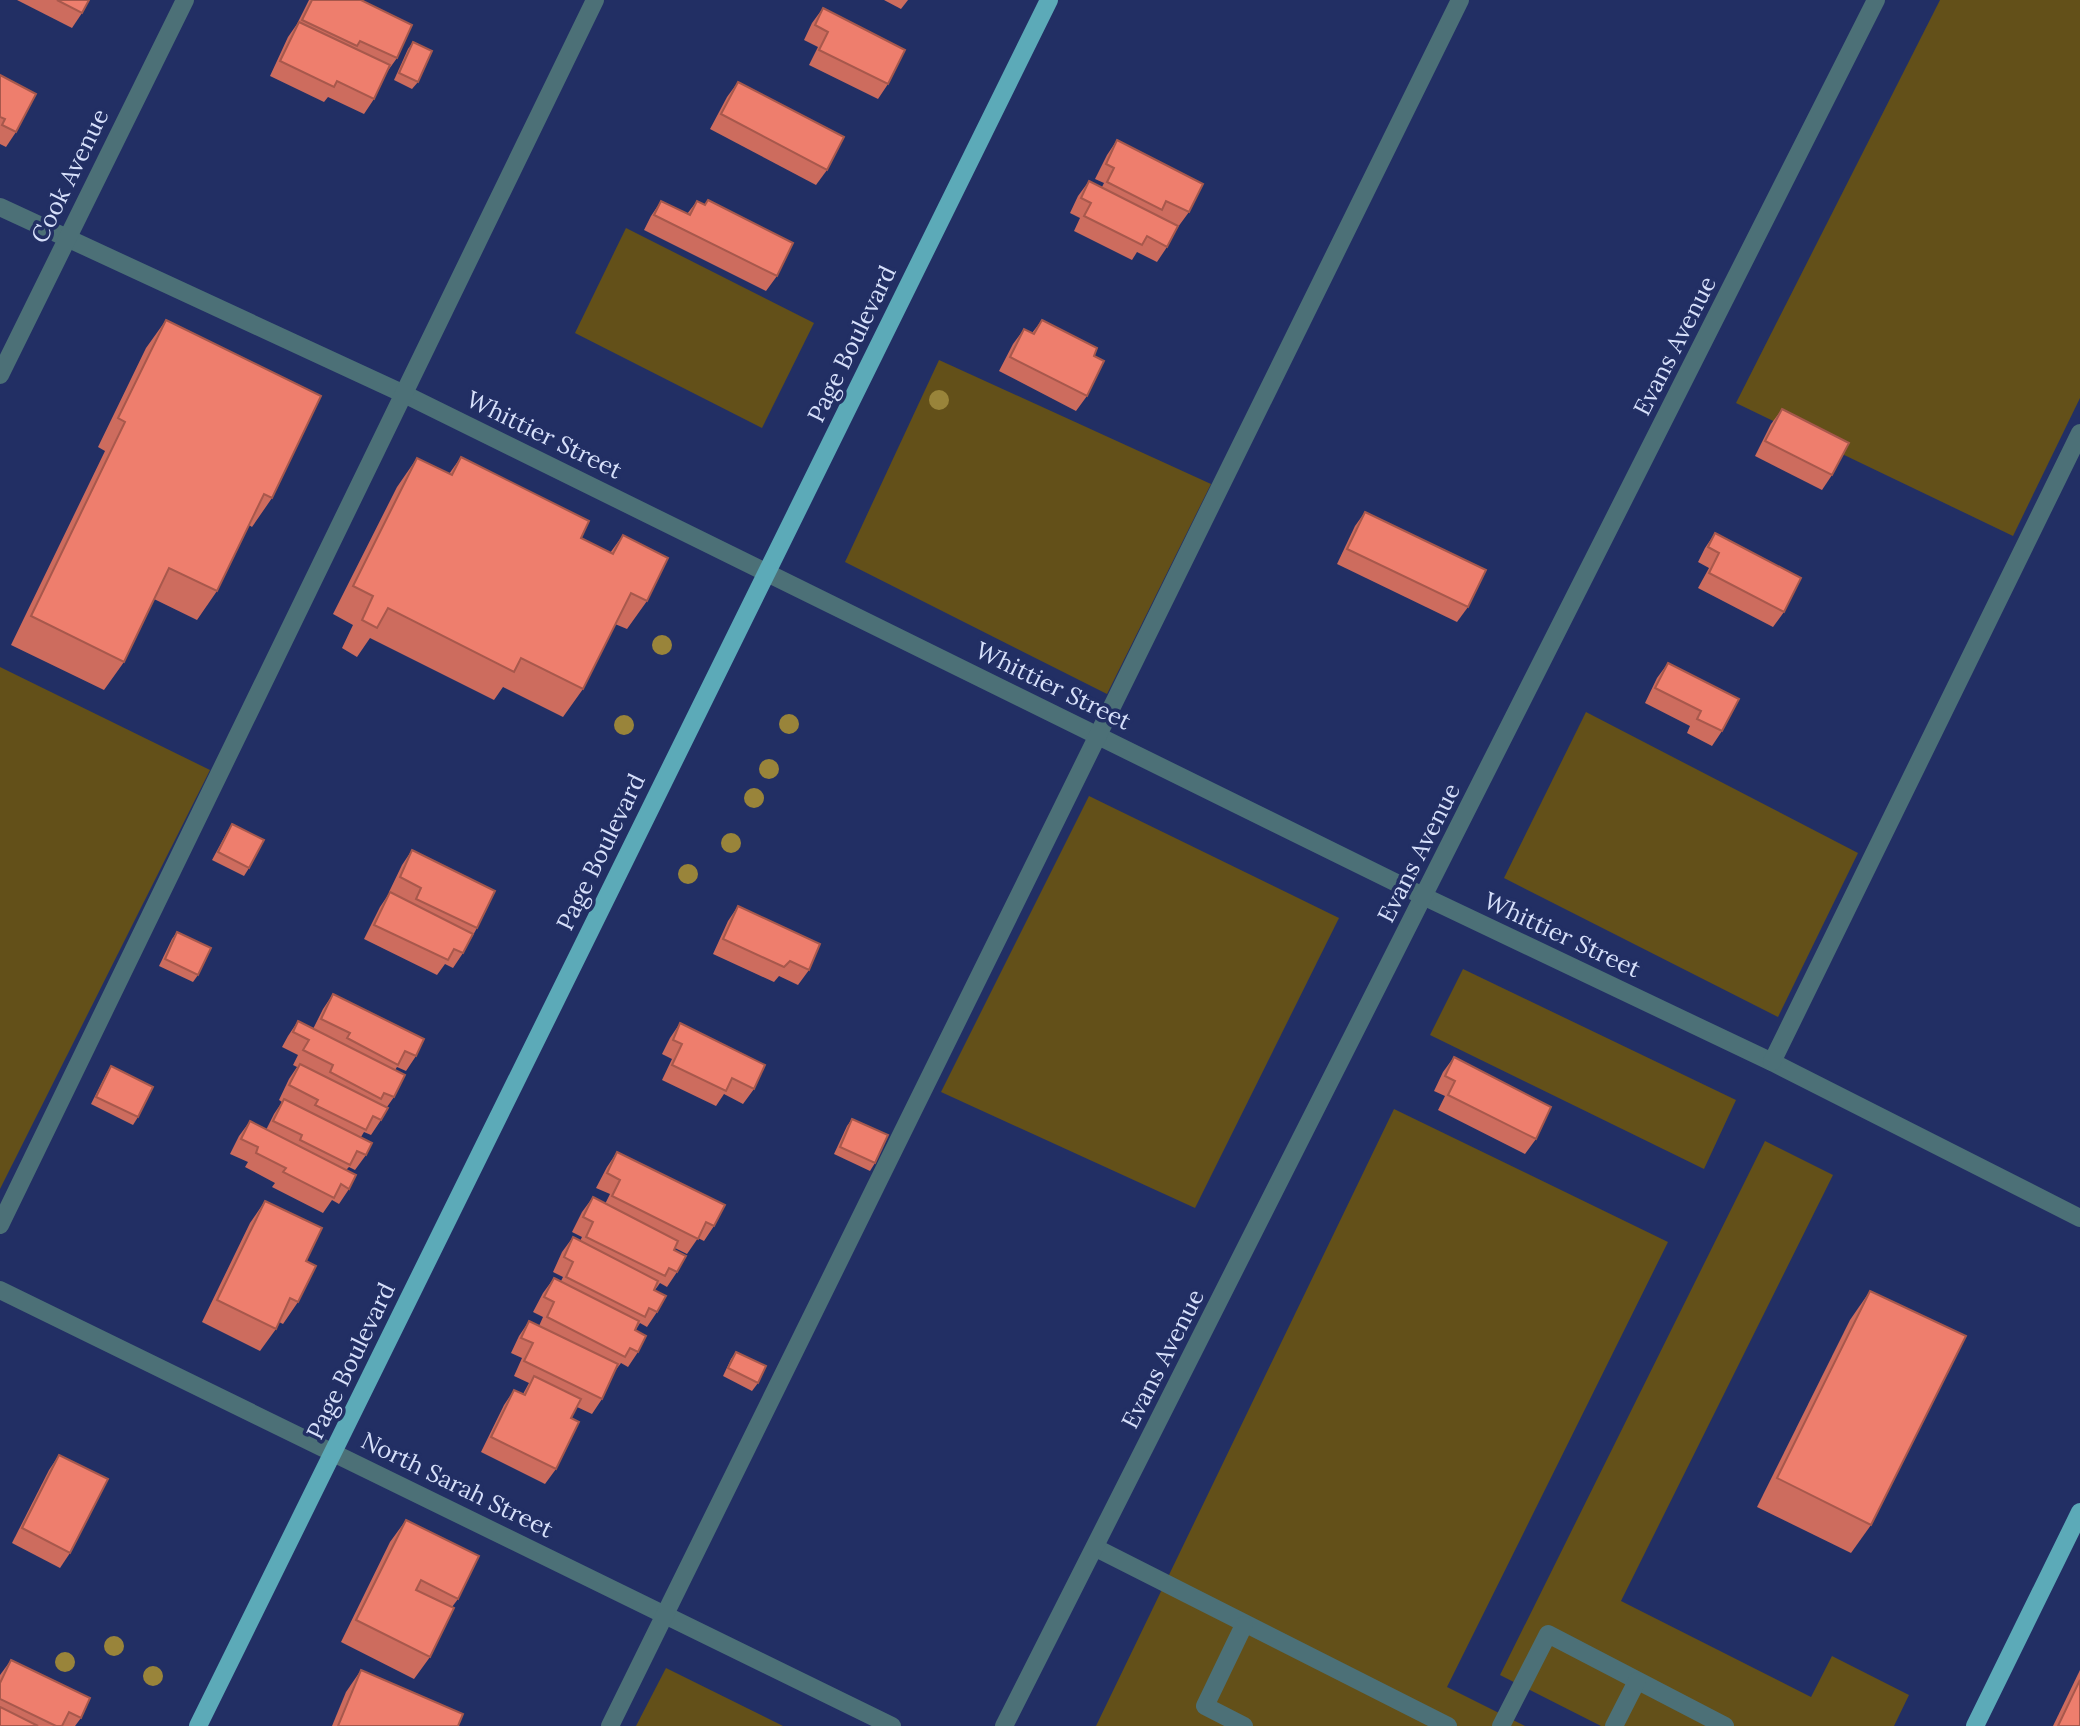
<svg xmlns="http://www.w3.org/2000/svg" width="2080" height="1726" viewBox="0 0 2080 1726" font-family="Lora,serif">
<rect width="100%" height="100%" fill="#222f64"/>
<g fill="#635019">
<polygon points="1940,0 2080,0 2080,398 2013,536 1736,403"/>
<polygon points="626,228 814,323 762,428 575,333"/>
<polygon points="939,360 1211,484 1107,694 845,562"/>
<polygon points="0,667 210,770 0,1189"/>
<polygon points="1586,712 1858,853 1778,1017 1504,878"/>
<polygon points="1089,796 1339,918 1195,1208 941,1092"/>
<polygon points="1463,969 1736,1100 1704,1169 1430,1035"/>
<polygon points="1394,1109 1668,1242 1447,1687 1525,1726 1096,1726"/>
<polygon points="1765,1141 1833,1175 1621,1601 1811,1697 1832,1656 1909,1695 1894,1726 1601,1726 1500,1675"/>
<polygon points="666,1668 783,1726 636,1726"/>
</g>
<g fill="none" stroke-linecap="round" stroke-linejoin="round">
<g stroke="#4c7077" stroke-width="18">
<polyline points="0,207 404,394 1425,897 1772,1062 2080,1218"/>
<polyline points="0,375 185,0"/>
<polyline points="1772,1062 2080,433"/>
<polyline points="0,1225 595,0"/>
<polyline points="0,1290 892,1726"/>
<polyline points="1096,1548 1448,1726"/>
<polyline points="610,1726 1460,0"/>
<polyline points="1004,1726 1876,0"/>
<polyline points="1244,1726 1205,1706 1244,1625"/>
<polyline points="1501,1726 1548,1634 1725,1726"/>
<polyline points="1614,1726 1637,1681"/>
</g>
<g stroke="#5caab8" stroke-width="18">
<polyline points="198,1726 1049,0"/>
<polyline points="1975,1726 2080,1512"/>
</g>
</g>
<g fill="#99843a">
<circle cx="939" cy="400" r="10"/>
<circle cx="662" cy="645" r="10"/>
<circle cx="789" cy="724" r="10"/>
<circle cx="624" cy="725" r="10"/>
<circle cx="769" cy="769" r="10"/>
<circle cx="754" cy="798" r="10"/>
<circle cx="731" cy="843" r="10"/>
<circle cx="688" cy="874" r="10"/>
<circle cx="114" cy="1646" r="10"/>
<circle cx="65" cy="1662" r="10"/>
<circle cx="153" cy="1676" r="10"/>
</g>
<g fill="#cd6c5e">
<polygon points="17,0 89,0 82,13 72,28"/>
<polygon points="309,0 361,0 397,58 387,72 374,99 364,114 328,97 324,102 270,76 288,37 297,24"/>
<polygon points="884,0 908,0 901,9"/>
<polygon points="823,8 888,84 878,99 809,65 818,47 804,40 812,23"/>
<polygon points="413,42 418,82 412,89 394,80 408,49"/>
<polygon points="0,75 16,132 6,147 0,144"/>
<polygon points="738,82 827,170 816,185 710,129 727,97"/>
<polygon points="1117,140 1189,212 1178,227 1177,227 1167,247 1157,262 1137,252 1132,260 1074,231 1080,218 1070,213 1078,196 1089,181 1102,187 1104,183 1095,179 1107,155"/>
<polygon points="708,200 777,276 766,291 644,230 651,216 661,201 687,214 697,201 704,205"/>
<polygon points="166,320 272,498 252,527 249,525 217,591 197,620 154,599 124,662 104,690 11,645 105,451 98,447 146,348"/>
<polygon points="1042,320 1094,356 1087,396 1076,411 999,371 1013,344 1024,329 1032,333"/>
<polygon points="1782,409 1832,475 1822,490 1755,456 1771,424"/>
<polygon points="461,457 581,538 610,553 623,535 647,601 627,629 615,624 583,689 563,717 503,687 494,700 370,638 357,657 342,648 353,625 333,614 397,487 417,458 449,474"/>
<polygon points="1365,512 1468,607 1457,622 1337,564 1355,526"/>
<polygon points="1715,533 1784,612 1773,627 1698,588 1709,568 1698,562 1705,548"/>
<polygon points="1668,663 1722,731 1712,746 1687,733 1690,726 1645,703 1657,678"/>
<polygon points="232,824 249,868 244,876 212,860 227,832"/>
<polygon points="412,850 477,928 463,953 453,968 445,964 437,975 364,939 380,907 390,892 411,903 389,892 402,865"/>
<polygon points="738,906 809,970 798,985 779,976 774,982 713,954 728,921"/>
<polygon points="177,932 198,975 193,982 159,966 172,939"/>
<polygon points="333,994 416,1056 406,1071 397,1067 395,1070 394,1097 387,1107 381,1120 371,1135 364,1132 361,1137 366,1155 355,1170 349,1167 346,1170 349,1189 339,1204 332,1200 323,1213 272,1187 275,1183 245,1167 248,1162 230,1154 239,1136 250,1121 266,1130 274,1114 282,1102 279,1100 289,1079 297,1067 293,1065 298,1055 282,1047 288,1036 298,1021 313,1029 323,1009"/>
<polygon points="680,1023 754,1089 743,1104 724,1094 716,1106 662,1080 672,1059 662,1054 670,1038"/>
<polygon points="1454,1057 1536,1139 1525,1154 1438,1110 1445,1096 1434,1091 1443,1072"/>
<polygon points="111,1066 138,1117 133,1125 91,1104 106,1074"/>
<polygon points="852,1119 875,1163 870,1171 834,1154 847,1126"/>
<polygon points="617,1152 714,1226 704,1241 698,1238 687,1254 675,1248 674,1250 677,1272 667,1287 660,1283 655,1290 657,1312 647,1327 640,1323 635,1331 638,1352 628,1367 621,1363 615,1371 602,1399 592,1414 577,1407 571,1418 556,1469 545,1484 481,1452 504,1405 514,1390 523,1394 529,1383 514,1376 522,1358 511,1353 519,1336 529,1321 539,1326 543,1317 533,1312 543,1293 554,1278 561,1281 563,1277 553,1272 562,1252 573,1237 580,1241 582,1237 572,1232 582,1212 593,1197 605,1204 610,1194 596,1188 607,1167"/>
<polygon points="265,1201 306,1261 298,1302 283,1324 279,1322 276,1329 260,1351 202,1322 250,1223"/>
<polygon points="1870,1291 1871,1525 1851,1553 1757,1507 1850,1320"/>
<polygon points="736,1352 758,1383 752,1391 723,1376 731,1359"/>
<polygon points="59,1455 70,1553 60,1568 12,1543 49,1470"/>
<polygon points="406,1520 458,1599 452,1607 430,1657 414,1679 341,1642 390,1542"/>
<polygon points="11,1660 81,1718 75,1726 0,1726 0,1675"/>
<polygon points="361,1670 458,1726 332,1726 346,1692"/>
<polygon points="2080,1670 2080,1726 2053,1726"/>
</g>
<g fill="#ee7e6d" stroke="#a7584c" stroke-width="2">
<polygon points="57,0 89,0 82,13"/>
<polygon points="312,0 361,0 412,25 397,58 360,41 357,46 302,20"/>
<polygon points="823,8 905,50 888,84 819,50 828,32 815,25"/>
<polygon points="299,22 390,65 374,99 337,81 334,87 280,61"/>
<polygon points="413,42 432,51 418,82 399,73"/>
<polygon points="0,75 36,94 16,132 2,125 5,119 0,117"/>
<polygon points="738,82 844,137 827,170 721,114"/>
<polygon points="1117,140 1203,184 1189,212 1166,201 1162,210 1107,182 1114,168 1106,164"/>
<polygon points="1089,181 1178,226 1167,247 1147,236 1142,245 1084,216 1091,203 1081,198"/>
<polygon points="708,200 793,243 777,276 654,215 661,201 690,215 697,201 705,205"/>
<polygon points="166,320 321,396 272,498 264,494 217,591 169,568 124,662 31,616 125,422 118,418"/>
<polygon points="1042,320 1097,348 1094,356 1104,361 1087,396 1010,357 1024,329 1034,334"/>
<polygon points="1782,409 1849,443 1832,475 1765,441"/>
<polygon points="461,457 589,521 581,538 613,554 623,535 668,558 647,601 631,593 583,689 521,658 514,672 388,608 377,628 362,620 373,596 353,586 417,458 452,475"/>
<polygon points="1365,512 1486,570 1468,607 1347,549"/>
<polygon points="1715,533 1801,578 1784,612 1709,573 1719,553 1708,547"/>
<polygon points="1668,663 1739,699 1722,731 1697,719 1701,711 1655,688"/>
<polygon points="232,824 264,840 249,868 218,852"/>
<polygon points="412,850 495,891 477,928 416,899 421,888 400,877"/>
<polygon points="390,892 473,934 463,953 454,949 448,960 374,925"/>
<polygon points="738,906 820,944 809,970 790,961 784,967 723,939"/>
<polygon points="177,932 211,948 198,975 165,959"/>
<polygon points="333,994 424,1039 416,1056 405,1051 398,1065 347,1038 350,1033 321,1019"/>
<polygon points="298,1021 405,1075 394,1097 384,1093 381,1099 330,1072 333,1065 303,1050 309,1040 293,1032"/>
<polygon points="680,1023 765,1065 754,1089 732,1078 726,1091 672,1065 682,1044 673,1040"/>
<polygon points="1454,1057 1551,1107 1536,1139 1448,1095 1455,1081 1445,1076"/>
<polygon points="300,1064 388,1108 381,1120 373,1116 366,1130 315,1105 318,1100 289,1085"/>
<polygon points="111,1066 153,1087 138,1117 96,1097"/>
<polygon points="284,1099 372,1143 366,1155 357,1151 350,1165 300,1140 302,1135 273,1121"/>
<polygon points="852,1119 888,1135 875,1163 840,1147"/>
<polygon points="250,1121 356,1175 349,1189 341,1184 334,1198 283,1172 286,1168 256,1153 258,1147 241,1139"/>
<polygon points="617,1152 725,1205 714,1226 706,1222 698,1239 612,1196 620,1180 607,1173"/>
<polygon points="593,1197 678,1241 674,1250 686,1256 677,1272 669,1268 665,1276 586,1237 593,1222 583,1217"/>
<polygon points="265,1201 322,1228 306,1261 316,1266 298,1302 290,1298 276,1329 217,1300"/>
<polygon points="573,1237 658,1281 654,1290 666,1296 657,1312 649,1308 645,1317 566,1277 573,1262 564,1257"/>
<polygon points="554,1278 639,1321 635,1330 646,1336 638,1352 630,1348 625,1357 547,1317 554,1302 544,1297"/>
<polygon points="1870,1291 1966,1336 1871,1525 1777,1478"/>
<polygon points="529,1321 618,1364 602,1399 524,1361 533,1343 521,1338"/>
<polygon points="736,1352 766,1366 758,1383 728,1368"/>
<polygon points="534,1376 581,1399 571,1418 579,1422 556,1469 491,1437 514,1390 525,1395"/>
<polygon points="59,1455 108,1479 70,1553 22,1528"/>
<polygon points="406,1520 479,1556 458,1599 421,1580 416,1590 454,1608 430,1657 356,1620"/>
<polygon points="11,1660 90,1698 81,1718 69,1712 62,1726 56,1726 0,1699 0,1683"/>
<polygon points="361,1670 463,1714 458,1726 338,1726"/>
<polygon points="2080,1680 2080,1726 2058,1726"/>
<polygon points="0,1707 38,1726 0,1726"/>
</g>
<g text-anchor="middle" stroke-width="7" stroke-linejoin="round" paint-order="stroke">
<g font-size="24" fill="#d6dffa" stroke="#222f64">
<text transform="translate(70 176) rotate(-64)" y="8">Cook Avenue</text>
<text transform="translate(852 344) rotate(-64)" y="8">Page Boulevard</text>
<text transform="translate(1675 346) rotate(-63)" y="8">Evans Avenue</text>
<text transform="translate(544 435) rotate(26)" y="8">Whittier Street</text>
<text transform="translate(1053 686) rotate(26)" y="8">Whittier Street</text>
<text transform="translate(601 852) rotate(-64)" y="8">Page Boulevard</text>
<text transform="translate(1419 853) rotate(-63)" y="8">Evans Avenue</text>
<text transform="translate(1562 935) rotate(25)" y="8">Whittier Street</text>
<text transform="translate(1163 1359) rotate(-63)" y="8">Evans Avenue</text>
<text transform="translate(351 1361) rotate(-64)" y="8">Page Boulevard</text>
<text transform="translate(457 1485) rotate(26)" y="8">North Sarah Street</text>
</g>
</g>
</svg>
